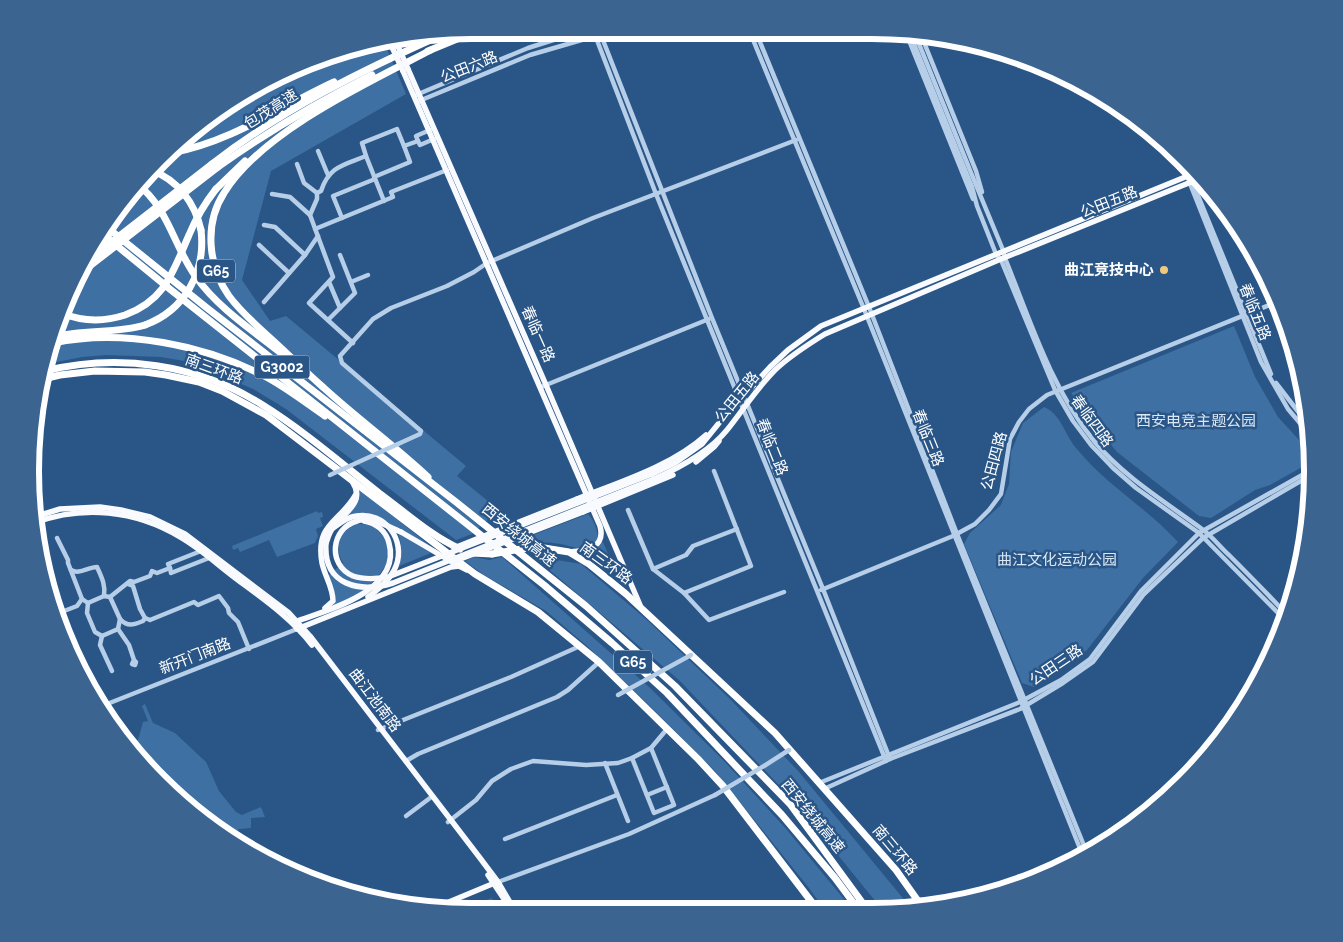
<svg xmlns="http://www.w3.org/2000/svg" width="1343" height="942" viewBox="0 0 1343 942" font-family="Raleway,'Noto Sans SC',sans-serif">
<rect width="100%" height="100%" fill="#2a5687"/>
<g fill="#3e70a3">
<polygon points="384,42 406,94 271,171 242,280 270,321 286,316 466,466 457,476 499,510 472,534 456,540 286,409 253,389 190,362 161,357 106,355 82,357 47,364 64,302 139,180 226,104 357,45"/>
<polygon points="1234,326 1255,377 1278,417 1310,452 1311,462 1270,485 1255,490 1211,518 1199,516 1117,452 1096,427 1071,393"/>
<path d="M1044,407C1061,414 1065,435 1076,448C1106,485 1147,508 1178,542L1143,578L1087,650L1034,687L1022,683L964,544L970,533L1001,505L1009,484L1011,452L1023,423Z"/>
<path d="M358,488L434,549L391,526L379,517L362,513L347,516C356,507 360,500 358,488Z"/>
<polygon points="317,511 318,513 322,512 323,517 320,518 323,526 316,529 318,536 315,543 277,557 269,540 240,552 238,548 233,550 232,546"/>
<path d="M588,514C594,520 598,531 598,539C583,556 571,544 553,543C545,542 537,543 529,543L525,538Z"/>
<path d="M357,524C368,524 374,526 381,534C407,563 359,599 333,605L328,576L343,563C334,547 340,530 357,524Z"/>
<path d="M398,533L431,553L399,566C402,554 402,545 398,533Z"/>
<polygon points="603,542 616,573 615,575 587,553 596,549"/>
<polygon points="533,556 581,564 647,620 729,698 799,772 911,908 881,908 794,801 679,680"/>
<polygon points="474,557 489,560 502,557 649,687 724,761 787,830 852,909 824,909 809,888 715,771 651,707 587,646 546,611 484,575 465,561"/>
<polygon points="145,704 153,723 175,733 206,762 219,791 236,812 242,815 261,807 265,817 251,818 251,828 239,829 237,833 239,843 203,821 183,791 162,783 157,778 147,754 135,745 129,746 128,744 138,740 143,722 148,721 142,706"/>
<polygon points="283,858 288,871 266,860"/>
<polygon points="492,898 498,911 455,911"/>
</g>
<g fill="none" stroke-linecap="round" stroke-linejoin="round">
<g stroke="#b6cee8" stroke-width="4.5">
<polyline points="591,30 595,35 656,194 886,761"/>
<polyline points="599,30 712,318 823,589 890,759"/>
<polyline points="749,30 864,309 1083,856"/>
<polyline points="755,30 869,307 957,534 1087,853"/>
<polyline points="906,33 973,199"/>
<polyline points="910,34 972,187 977,206 996,254 1001,260 1055,390 1073,421 1091,445 1113,468 1136,488 1199,533 1285,620"/>
<path d="M915,34L976,185L1003,250L1005,258C1030,320 1051,388 1094,441C1124,477 1164,501 1202,529C1212,536 1220,547 1229,555C1249,575 1268,594 1287,615"/>
<polyline points="921,35 976,171 982,192"/>
<polyline points="416,95 528,48 585,30"/>
<polyline points="419,101 530,55 616,30"/>
<polyline points="418,141 416,136 430,130"/>
<polyline points="318,151 328,175"/>
<polyline points="366,156 384,201"/>
<polyline points="1181,161 1261,362 1288,409 1310,435"/>
<polyline points="297,164 304,183 317,193"/>
<polyline points="1186,166 1271,374"/>
<polyline points="374,177 410,162 404,146"/>
<polyline points="272,194 290,197 310,215"/>
<polyline points="342,218 333,196 375,179"/>
<polyline points="264,225 275,227 305,255"/>
<polyline points="315,229 393,197 391,192 447,170"/>
<polyline points="259,245 289,273"/>
<polyline points="329,282 340,308"/>
<polyline points="351,282 368,275"/>
<polyline points="264,302 305,255 318,236"/>
<polyline points="328,320 355,293 340,255"/>
<path d="M353,343L309,303L333,277L310,215L317,199V193L321,191C329,166 344,165 366,156L362,143L397,129L404,146L418,141L420,145L434,139"/>
<polyline points="1276,383 1310,427"/>
<polyline points="541,387 709,319"/>
<polyline points="398,444 420,434 421,431 342,363 340,356 373,319 391,308 447,286 474,272 487,263 593,218 796,140"/>
<polyline points="628,510 653,569 684,593 709,620 784,592"/>
<polyline points="57,538 68,560 68,563 82,599"/>
<polyline points="170,568 171,573 209,558"/>
<polyline points="653,569 686,555 693,546 737,529"/>
<path d="M71,570C79,575 88,567 97,567C101,576 106,585 104,596"/>
<polyline points="821,590 953,536 975,524 989,510 1001,494 1010,439 1019,422 1029,409 1047,395 1277,302"/>
<polyline points="684,593 751,566 714,471"/>
<polyline points="88,603 87,613 95,632 102,636 118,629 120,619 110,597"/>
<polyline points="59,613 77,606 82,599 88,603 104,596 110,597 130,581 134,582 150,576 152,571 157,573 170,568 168,564 201,551"/>
<polyline points="145,618 150,620 194,602 198,605 219,596 228,608 229,613 238,622 249,649"/>
<path d="M120,619C127,627 134,625 143,621L145,618L140,609L133,586L128,584"/>
<polyline points="118,629 129,645 134,660 132,664 135,665 136,662 134,660"/>
<polyline points="102,636 100,645 112,671"/>
<polyline points="102,706 297,629"/>
<polyline points="378,730 511,677 580,646"/>
<polyline points="632,758 654,813 674,805 651,748"/>
<polyline points="406,761 418,754 557,697 568,690 599,662"/>
<polyline points="605,763 628,821"/>
<polyline points="819,783 1020,702 1061,680 1090,659 1141,591 1199,533 1311,470"/>
<polyline points="824,789 890,759 1020,709 1063,683 1093,662 1144,594 1203,538 1311,475"/>
<polyline points="647,795 667,787"/>
<polyline points="406,816 430,798"/>
<polyline points="448,822 476,800 492,781 511,769 533,761 586,765 618,763 632,758 651,748 667,729"/>
<polyline points="505,839 617,795"/>
<polyline points="498,882 629,834 715,795"/>
</g>
<g stroke="#f8fafe" stroke-width="5.5">
<polyline points="408,69 546,385 640,605"/>
<path d="M403,71L600,526C606,548 586,551 569,552"/>
<polyline points="696,462 714,447 719,441"/>
<polyline points="652,474 675,463 702,444 719,423 770,367 788,350 821,326 1195,173"/>
<path d="M654,479C679,468 710,451 727,430C743,410 757,388 775,370C790,356 807,345 825,334L1001,259L1201,178"/>
<path d="M577,499C620,482 672,466 706,435"/>
<polyline points="583,512 673,475"/>
<polyline points="34,517 60,509 100,507 121,510 150,517 185,534 289,613 310,636 480,858 498,882 515,911"/>
<path d="M364,521C376,523 386,531 389,543C402,590 329,610 297,621V629L451,567L459,566L467,570"/>
<path d="M34,523C83,505 135,510 180,537C201,549 219,566 238,580C265,600 292,619 312,645"/>
<path d="M333,528C340,523 347,517 356,516C385,511 406,540 396,566C391,579 379,589 368,597"/>
<polyline points="401,532 459,566"/>
<path d="M326,543C328,538 329,533 332,529C342,514 366,503 353,483"/>
<path d="M325,608L333,601C333,587 325,577 322,563C315,523 340,523 356,494"/>
<polyline points="488,875 508,905"/>
<polyline points="432,909 497,882"/>
</g>
<g stroke="#fff" stroke-width="7">
<polyline points="428,51 479,30"/>
<path d="M171,153C231,142 280,107 334,82"/>
<path d="M212,164C282,109 365,69 446,33"/>
<path d="M218,167C267,132 318,102 372,75"/>
<path d="M151,170C178,180 195,203 201,230"/>
<path d="M137,184C168,207 174,247 196,277C218,308 252,330 282,354"/>
<polyline points="216,189 245,161"/>
<polyline points="109,229 207,308 456,502 586,606 675,686 790,804 867,909"/>
<polyline points="105,236 171,290 544,585 612,643 667,693 782,815 835,878 858,909"/>
<path d="M54,337C84,329 116,334 145,325"/>
<path d="M53,343C122,328 206,345 268,378C288,389 306,403 325,416"/>
<path d="M45,371C118,353 197,364 261,404C303,430 341,463 379,493C405,512 431,536 460,549"/>
<polyline points="43,379 60,375 95,371 145,372 166,375 199,382 222,391 266,415 475,574 538,612 599,662 698,759 723,786 817,909"/>
<path d="M428,477C395,446 358,419 324,388C309,375 295,361 280,347C263,331 243,315 229,296C208,266 204,224 224,193C261,132 369,82 431,50"/>
<polyline points="527,548 544,548 569,552 589,564 626,594 775,733 896,870 923,908"/>
<polyline points="472,553 492,554"/>
</g>
<g stroke="#b6cee8" stroke-width="4.5">
<polyline points="330,475 398,444"/>
<polyline points="618,695 691,655"/>
<polyline points="715,795 764,766 789,750"/>
</g>
<g stroke="#f8fafe" stroke-width="5.5">
<polyline points="397,44 408,69"/>
<polyline points="392,47 403,71"/>
<path d="M401,532C391,528 379,521 369,519C365,518 361,520 357,521C331,528 327,565 353,576C364,580 376,579 388,577L652,474"/>
<path d="M326,543C323,586 360,593 393,583L654,479"/>
<polyline points="454,548 577,499"/>
<polyline points="455,561 583,512"/>
</g>
<g stroke="#fff" stroke-width="7">
<polyline points="91,258 212,164"/>
<polyline points="82,272 218,167"/>
<path d="M61,313C81,321 104,322 125,315C166,300 173,271 189,235C196,218 205,203 216,189"/>
<path d="M145,325C185,310 206,272 201,230"/>
<polyline points="492,554 527,548"/>
</g>
</g>
<circle fill="#efc97d" stroke="#2a5687" stroke-width="2" cx="1164" cy="270" r="5"/>
<g text-anchor="middle" stroke-width="5" stroke-linejoin="round" paint-order="stroke">
<g fill="#2a5687" stroke="#bfccdb" stroke-width="1">
<rect x="197" y="259.5" width="38" height="23" rx="4"/>
<rect x="254.5" y="355.5" width="55" height="23" rx="4"/>
<rect x="614" y="650.5" width="38" height="23" rx="4"/>
</g>
<g font-size="14" font-weight="bold" fill="#fff">
<text x="216" y="276">G65</text>
<text x="282" y="372">G3002</text>
<text x="633" y="667">G65</text>
</g>
<g font-size="15" fill="#fff" stroke="#2a5687">
<text transform="translate(469 67) rotate(-22)" y="5">公田六路</text>
<text transform="translate(271 109) rotate(-32)" y="5">包茂高速</text>
<text transform="translate(1109 202) rotate(-22)" y="5">公田五路</text>
<text transform="translate(1255 312) rotate(68)" y="5">春临五路</text>
<text transform="translate(538 334) rotate(66)" y="5">春临一路</text>
<text transform="translate(214 369) rotate(20)" y="5">南三环路</text>
<text transform="translate(737 397) rotate(-51)" y="5">公田五路</text>
<text transform="translate(1092 421) rotate(54)" y="5">春临四路</text>
<text transform="translate(928 438) rotate(68)" y="5">春临三路</text>
<text transform="translate(772 447) rotate(68)" y="5">春临二路</text>
<text transform="translate(994 461) rotate(-75)" y="5">公田四路</text>
<text transform="translate(519 535) rotate(39)" y="5">西安绕城高速</text>
<text transform="translate(606 563) rotate(36)" y="5">南三环路</text>
<text transform="translate(195 656) rotate(-21)" y="5">新开门南路</text>
<text transform="translate(1056 665) rotate(-34)" y="5">公田三路</text>
<text transform="translate(375 700) rotate(53)" y="5">曲江池南路</text>
<text transform="translate(813 816) rotate(51)" y="5">西安绕城高速</text>
<text transform="translate(895 850) rotate(50)" y="5">南三环路</text>
</g>
<g font-size="15" font-weight="bold" fill="#fff" stroke="#2a5687" text-anchor="end">
<text x="1154" y="275">曲江竞技中心</text>
</g>
<g font-size="15" fill="#d9e8f6" stroke="#2a5687">
<text x="1196" y="426">西安电竞主题公园</text>
<text x="1057" y="565">曲江文化运动公园</text>
</g>
</g>
<path d="M0 0H1343V942H0ZM471 39H872A432 432 0 0 1 1304 471V471A432 432 0 0 1 872 903H471A432 432 0 0 1 39 471V471A432 432 0 0 1 471 39Z" fill="#3b6491" fill-rule="evenodd"/>
<path fill="none" stroke="#fff" stroke-width="6" d="M471 39H872A432 432 0 0 1 1304 471V471A432 432 0 0 1 872 903H471A432 432 0 0 1 39 471V471A432 432 0 0 1 471 39Z"/>
</svg>
